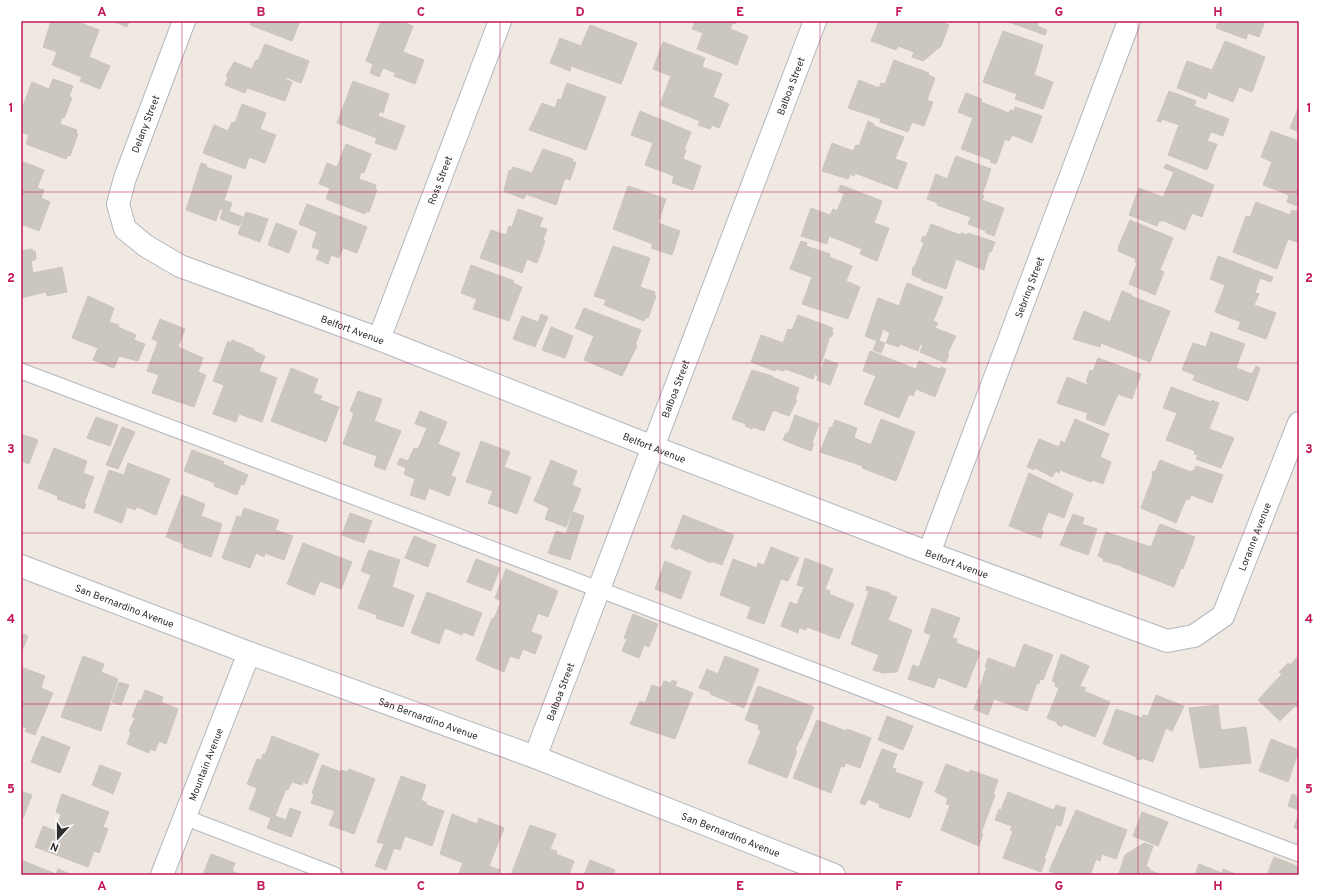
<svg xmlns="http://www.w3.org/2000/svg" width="1320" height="896" viewBox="0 0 1320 896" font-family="Overpass,sans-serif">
<rect width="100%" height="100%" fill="#efe9e1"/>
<g fill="#cbc7bf" stroke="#cbc5ba">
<polygon points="51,21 75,21 99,30 89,57 110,66 100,89 80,81 82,77 52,65 57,52 43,47"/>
<polygon points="112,21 129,21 127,27"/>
<polygon points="252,21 300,21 292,41 250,25"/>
<polygon points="381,21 400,21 413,26 403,52 424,60 415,84 394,76 396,73 383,68 379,77 370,73 373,64 366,61"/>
<polygon points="695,21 738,21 735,24 733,23 730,29 748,36 737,65 697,49 703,33 692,29"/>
<polygon points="879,21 939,21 949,25 941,46 923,61 912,57 914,52 898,46 896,50 871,41"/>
<polygon points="1006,21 1039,21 1037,26 1047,30 1045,35"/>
<polygon points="1218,21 1265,21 1259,37 1248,33 1246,39 1216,28"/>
<polygon points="590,25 637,43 621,84 571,66 570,71 550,63 560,38 581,46"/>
<polygon points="1003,31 1043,45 1034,75 1053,82 1043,109 1015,99 1017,94 983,82"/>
<polygon points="1225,41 1265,57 1252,92 1239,87 1233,102 1208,92 1206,99 1177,88 1187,61 1212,70"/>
<polygon points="663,42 705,58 702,67 722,74 713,97 729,104 719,128 712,125 710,129 698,125 700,121 660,105 671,76 653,69"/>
<polygon points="265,44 309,61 301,83 286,77 285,79 292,82 285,101 247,88 245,93 225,85 228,77 226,76 234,62 252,69 256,60 258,61"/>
<polygon points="894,60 929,73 928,75 935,78 927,100 933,102 924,126 912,122 908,132 880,122 881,119 848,108 859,80 879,88 881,83 885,84"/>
<polygon points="53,79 73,86 69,96 72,98 64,118 62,117 60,124 77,130 76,133 78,134 70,156 68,155 66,159 26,144 29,135 21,132 21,111 32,82 49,89"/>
<polygon points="353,81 389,94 383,113 380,111 378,116 405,126 396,150 375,143 377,138 337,123"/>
<polygon points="567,83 606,97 586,150 529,130 542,103 555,108 558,99 561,100"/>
<polygon points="1169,91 1196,101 1194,106 1229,119 1223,136 1211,132 1207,141 1217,144 1207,170 1168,155 1179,125 1162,119 1161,122 1157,121"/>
<polygon points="966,93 982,99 981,102 1009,113 1010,110 1014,111 1015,107 1042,116 1032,143 1012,135 1009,141 1005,139 996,164 990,162 991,160 961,149 973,118 958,112"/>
<polygon points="242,104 266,113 260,129 276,135 265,163 249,157 245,169 203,153 214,125 228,131 232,122 235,123"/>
<polygon points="1299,106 1299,132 1290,128"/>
<polygon points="640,111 691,132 684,150 686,150 683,159 701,166 693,190 672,183 674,176 645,165 653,143 631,135"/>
<polygon points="868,121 874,124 874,126 904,137 895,159 907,163 897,189 855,173 854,176 850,174 848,179 822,171 832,143 853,151 856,145 859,146"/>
<polygon points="1271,131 1299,141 1299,207 1287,202 1289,195 1263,185 1272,162 1261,157"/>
<polygon points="346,144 371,154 364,173 361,172 359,179 376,185 375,189 377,190 369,212 367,211 365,214 326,199 330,188 319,184 327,163 337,167"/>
<polygon points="543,149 573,159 572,161 576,163 570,180 565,178 556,205 526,194 524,199 504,191 509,170 511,171 513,167 532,173"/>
<polygon points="956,156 991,169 982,195 984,196 982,200 1004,208 994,236 986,233 986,231 968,224 971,217 937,205 938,203 927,199 936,174 947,179"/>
<polygon points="21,161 44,170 37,188 44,190 41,198 50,202 39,231 21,224"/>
<polygon points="201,163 207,165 206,167 232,176 224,200 232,203 229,211 243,217 239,226 220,219 223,210 220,209 216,221 186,210"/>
<polygon points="1166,164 1214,185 1202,217 1192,213 1185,230 1164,221 1159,221 1157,226 1129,215 1139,188 1163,197 1174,172 1164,168"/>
<polygon points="841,185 882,201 874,223 889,228 877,261 860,254 862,249 829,236 827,244 801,236 811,208 830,215 833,209 837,211 844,194 838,191"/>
<polygon points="628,186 666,199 658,223 680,231 672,255 651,248 653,244 613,229"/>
<polygon points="1256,202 1290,215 1292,210 1296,211 1297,209 1299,210 1299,243 1288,239 1277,269 1233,252 1246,216 1250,217"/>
<polygon points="307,204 367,227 357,253 343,248 339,258 331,255 328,264 316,259 320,250 312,247 317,232 299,224"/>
<polygon points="518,209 543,218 539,227 547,229 543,240 545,241 537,263 527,259 522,273 480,258 491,230 506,235 509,226 512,227"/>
<polygon points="246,212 268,219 260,242 238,234"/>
<polygon points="1130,220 1173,238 1160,270 1164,272 1155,295 1129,284 1137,263 1135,262 1136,259 1118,251 1119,245"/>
<polygon points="276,223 297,231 289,253 268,245"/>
<polygon points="931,224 960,235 961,233 967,235 968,233 995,242 991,252 989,252 984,270 956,259 946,289 921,280 922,279 912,275 913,267 914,268 924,243 921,241 923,236 926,237"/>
<polygon points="801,241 807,243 806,246 830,254 829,257 852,266 846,281 860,287 848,319 802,304 812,277 790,269"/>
<polygon points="613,246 650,258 640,287 655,292 654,295 656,296 648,318 646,317 644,321 604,305 606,300 594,296"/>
<polygon points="32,249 33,252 35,251 36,258 35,260 31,261 33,273 62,267 67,292 47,296 46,292 21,298 21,251"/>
<polygon points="1218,256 1273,277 1271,282 1260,278 1255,293 1259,294 1254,305 1276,313 1266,339 1238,329 1241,322 1215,312 1225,285 1210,279"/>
<polygon points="471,265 514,281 513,283 522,287 509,321 473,309 477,299 461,293"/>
<polygon points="907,283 943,297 933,321 938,323 935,328 956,336 947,354 949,354 946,363 920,352 923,345 920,344 918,351 900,344 899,347 886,343 890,333 883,329 879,341 885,343 881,353 873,350 877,341 865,336 878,298 899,306"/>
<polygon points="1122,291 1132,295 1131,296 1170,311 1150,362 1101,343 1100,347 1073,339 1084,311 1110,322"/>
<polygon points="88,296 114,308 109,322 119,325 118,327 136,335 134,340 145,344 138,361 119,356 114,368 93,360 98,348 72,338"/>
<polygon points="584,308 641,330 635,345 637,346 622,376 584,360 594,336 575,328"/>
<polygon points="541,314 548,317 535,347 513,339 522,316 538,322"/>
<polygon points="798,315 833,328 831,332 833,332 832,337 830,336 820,367 822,368 825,359 838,364 830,385 817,380 818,376 815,374 813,379 785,369 784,371 776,369 775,371 751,362 761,335 783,343 788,329 792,330"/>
<polygon points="160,319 185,329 178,347 203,358 198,372 206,375 194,407 152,393 159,375 147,371 157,344 157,341 152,339"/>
<polygon points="551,327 573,336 565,358 542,350"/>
<polygon points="1211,332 1245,344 1236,368 1252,374 1256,366 1260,368 1248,401 1193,380 1195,375 1182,370 1193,343 1206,347"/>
<polygon points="232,340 254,349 254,351 265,356 259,371 277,378 262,422 239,414 236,422 213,414 224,385 213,381 228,341 231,343"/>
<polygon points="870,351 916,369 919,361 940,369 941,367 946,369 935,397 916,389 913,396 909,394 899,418 864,404 876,376 863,371"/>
<polygon points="1098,358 1141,374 1132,399 1118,394 1104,426 1086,419 1088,413 1057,403 1067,377 1088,385 1088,383 1086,382 1090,370 1093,371"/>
<polygon points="291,368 318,379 313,393 322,396 320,400 339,407 326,442 271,421"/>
<polygon points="752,370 772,376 772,377 799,388 795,399 797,400 789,416 773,410 764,431 753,427 752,429 745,426 746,424 732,419"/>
<polygon points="1171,387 1211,402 1212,400 1219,403 1209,429 1234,438 1221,468 1196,459 1198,455 1194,454 1195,451 1166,440 1177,413 1163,408"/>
<polygon points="358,391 382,399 374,421 401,431 385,470 374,466 377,456 343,444 354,413 350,411"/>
<polygon points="420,411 447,422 438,444 460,453 451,476 456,478 449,496 429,488 425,500 410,495 415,479 404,474 406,468 397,464 400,458 408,461 414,448 418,449 427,428 415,424"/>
<polygon points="795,415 819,424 812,443 814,444 811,451 783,440 786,433 788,434"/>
<polygon points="96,417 118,425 110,446 87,438"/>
<polygon points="881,419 915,432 896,481 862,468 863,466 820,452 830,427 832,428 835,420 857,428 854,438 871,445"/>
<polygon points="1075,419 1109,434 1100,457 1111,462 1103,484 1092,480 1091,482 1060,470 1059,473 1056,471 1052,477 1035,468 1034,470 1027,467 1039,439 1059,447 1061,441 1065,443"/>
<polygon points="122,427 135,432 118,469 106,465"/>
<polygon points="21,434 38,440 29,464 21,461"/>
<polygon points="481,441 510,452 504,467 531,477 517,514 488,503 493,491 466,482"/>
<polygon points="54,448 87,461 83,473 94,477 84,503 86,504 84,509 57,499 58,496 38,488"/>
<polygon points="192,450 224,462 223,464 248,475 244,485 241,484 237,495 214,486 215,483 184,471"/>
<polygon points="551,460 577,471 572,485 581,489 566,527 545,519 549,508 534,501"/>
<polygon points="1160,460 1191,472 1192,470 1194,471 1196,466 1223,475 1212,503 1191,495 1189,500 1186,499 1176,523 1141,508 1153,476 1152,475 1153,471 1155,472"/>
<polygon points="128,463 170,479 156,515 137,507 135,510 127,507 122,523 94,512 109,470 124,475"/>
<polygon points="1029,473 1073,494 1064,518 1048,512 1041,531 1043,531 1041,538 1009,526"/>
<polygon points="182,495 205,504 201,516 222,524 211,557 183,547 184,544 166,537"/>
<polygon points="244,508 279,520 275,530 293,536 284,560 265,553 264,557 256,553 250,568 222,558 237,516 241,517"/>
<polygon points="573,512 584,516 570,560 548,553 556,531 566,534"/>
<polygon points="350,513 372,521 364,543 342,535"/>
<polygon points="1073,514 1084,518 1082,524 1097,529 1088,555 1060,545"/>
<polygon points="683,515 734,535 722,565 711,561 711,563 678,548 677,550 671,547"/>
<polygon points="1160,524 1195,537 1183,569 1181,568 1174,587 1122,567 1122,566 1103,561 1104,559 1098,556 1106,532 1151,547"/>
<polygon points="414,536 436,545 428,567 405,558"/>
<polygon points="303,543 352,562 341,589 320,581 314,595 287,584"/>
<polygon points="771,547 799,558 788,581 781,579 764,624 747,618 751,607 720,595 733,559 757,568 758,563 764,565"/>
<polygon points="369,550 400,560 392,587 414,595 403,627 376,618 377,615 358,608 371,575 361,571"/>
<polygon points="805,558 833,569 825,589 830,591 829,594 854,604 839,639 807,627 806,630 799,628 798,633 781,626 790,602 797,605 804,587 797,585"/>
<polygon points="476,559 500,568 491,591 467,582"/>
<polygon points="665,561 691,572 681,599 655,589"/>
<polygon points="506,569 558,591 548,617 538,613 531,632 542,636 535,654 523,649 519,659 510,656 504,672 476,660 492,618 494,619 501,601 495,598"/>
<polygon points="867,586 890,593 890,595 897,597 888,620 912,630 897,672 883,673 873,670 879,655 851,644 869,591 866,590"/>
<polygon points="427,592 482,613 473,636 463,632 462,635 445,628 439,644 411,633"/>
<polygon points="932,608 960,618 952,638 957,639 956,643 980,652 966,688 938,677 934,688 908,679 913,665 919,667 931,635 924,632"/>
<polygon points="633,614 658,624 649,647 644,645 639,658 622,651 627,639 624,638"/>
<polygon points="21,633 28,636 21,653"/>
<polygon points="1024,644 1053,655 1043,680 1040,679 1039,684 1037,683 1027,711 994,699 988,715 974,709 980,693 978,693 987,667 985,667 988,658 1015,668"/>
<polygon points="1061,654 1089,666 1080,686 1086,688 1084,691 1110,702 1095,737 1063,724 1062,727 1057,724 1057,722 1047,718 1059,688 1055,686 1056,683 1052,681"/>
<polygon points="1299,655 1299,709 1295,706 1280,721 1258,700 1282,674 1279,672 1288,663 1290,665"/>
<polygon points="83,656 104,664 101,672 118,679 101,731 61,717"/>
<polygon points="725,656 759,669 744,708 710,694 711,692 699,688 707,669 718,674"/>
<polygon points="21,667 45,676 41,688 53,693 35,735 25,731 27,728 21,726"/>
<polygon points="672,680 677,682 675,686 693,693 675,739 630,724 640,701 645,703 652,685 661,688 664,681 671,683"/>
<polygon points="119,682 129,685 121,705 112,702"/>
<polygon points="758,686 814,707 801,739 800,739 795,750 797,751 787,778 748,763 761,731 758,729 759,725 745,720"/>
<polygon points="145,690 163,697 161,702 178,709 166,744 159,741 155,751 150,749 149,753 127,744 131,732 129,731 135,718 132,717 139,700 141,701"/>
<polygon points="1156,695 1184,706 1172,731 1166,728 1153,762 1141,758 1141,760 1136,759 1137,757 1103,744 1116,709 1142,718 1143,715 1148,716"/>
<polygon points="1218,705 1221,730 1246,727 1251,763 1200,768 1189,708"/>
<polygon points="887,716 913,726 903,750 878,740"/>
<polygon points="817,720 846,731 847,729 871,738 860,768 846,763 844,767 841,766 831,793 793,778"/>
<polygon points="42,736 70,747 60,773 31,762"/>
<polygon points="272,736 319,754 307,784 303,782 302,785 292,782 288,790 286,789 275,816 286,820 290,808 301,812 291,837 267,828 271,818 249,809 257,788 247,784 257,759 261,760 263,754 265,755"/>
<polygon points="1271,739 1299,750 1288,782 1259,771"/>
<polygon points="882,749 897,754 892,768 896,769 895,772 923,782 910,818 879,807 880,804 868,799 865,805 860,803"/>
<polygon points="946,764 969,773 970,770 998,780 993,794 995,795 981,833 983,834 979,846 941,830 950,805 946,804 948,798 935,792"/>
<polygon points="100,765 121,773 113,794 92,785"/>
<polygon points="322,765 341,772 342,770 348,772 349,769 375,779 354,834 329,825 335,811 311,803 314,794 312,793"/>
<polygon points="401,776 426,785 421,800 427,803 426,805 444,811 432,846 405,836 400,850 394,848 386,870 375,866 384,844 377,842"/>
<polygon points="21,791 32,795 23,818 21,817"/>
<polygon points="1008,792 1054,810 1056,805 1066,808 1061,826 1056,825 1044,859 1046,859 1041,872 1003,858 1013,831 1010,830 1012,826 995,820 999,809 1001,810"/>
<polygon points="62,794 109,812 103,827 108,829 99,853 94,851 88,867 35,847 43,826 56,831 61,814 56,812"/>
<polygon points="1292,794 1299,797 1299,810 1288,806"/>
<polygon points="1076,810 1127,830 1116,859 1102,854 1100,861 1096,859 1090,875 1059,875 1049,871"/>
<polygon points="1142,812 1168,822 1158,846 1133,836"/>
<polygon points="1299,813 1299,829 1294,828"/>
<polygon points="452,814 477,824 479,818 504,828 489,866 500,870 498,875 464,875 459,873 463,863 440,854"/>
<polygon points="530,825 556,834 550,849 557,851 556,854 574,861 569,875 511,875"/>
<polygon points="1144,843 1153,846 1146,866 1150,868 1149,870 1162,875 1124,875 1119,873 1125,855"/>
<polygon points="211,854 235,863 232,871 241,875 203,875"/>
<polygon points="1274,857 1299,867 1298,875 1267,875"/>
<polygon points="21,860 56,874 58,869 72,875 21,875"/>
<polygon points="590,860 615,870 614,873 619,875 584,875"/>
<polygon points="1199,864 1222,873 1223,869 1238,875 1195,875"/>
</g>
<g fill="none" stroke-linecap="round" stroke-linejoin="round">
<defs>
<g id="service">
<polyline points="21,371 1299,854"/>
<polyline points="184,817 335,875"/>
</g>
<g id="minor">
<path id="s1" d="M184,21L125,178L118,204L125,229L146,246L180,266L379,339L653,447L929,553L1167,641L1194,636L1223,616L1299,423"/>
<path id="s2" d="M379,339L500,21"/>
<path id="s3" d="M929,553L1129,21"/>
<path id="s4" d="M535,757L815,21"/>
<path id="s5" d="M162,875L249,653"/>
</g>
<g id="secondary">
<path id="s6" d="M21,566L249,653L535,757L834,875"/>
</g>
</defs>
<use href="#service" stroke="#b4b7c1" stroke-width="17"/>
<use href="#minor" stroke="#b4b7c1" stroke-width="24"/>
<use href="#secondary" stroke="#b4b7c1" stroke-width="24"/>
<use href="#service" stroke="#fff" stroke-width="15"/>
<use href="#minor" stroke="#fff" stroke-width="22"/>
<use href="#secondary" stroke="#fff" stroke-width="22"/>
</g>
<path fill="none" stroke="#c2185b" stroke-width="1" stroke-opacity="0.55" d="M182,21V875M341,21V875M500,21V875M660,21V875M820,21V875M979,21V875M1138,21V875M21,192H1299M21,363H1299M21,533H1299M21,704H1299"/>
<g text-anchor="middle" stroke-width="3" stroke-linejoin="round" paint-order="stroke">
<g font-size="10" fill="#2e2e2e" stroke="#fff">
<text dy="4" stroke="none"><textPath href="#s4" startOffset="718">Balboa Street</textPath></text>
<text transform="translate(145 124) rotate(-69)" y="4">Delany Street</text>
<text dy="4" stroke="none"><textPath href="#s2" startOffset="170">Ross Street</textPath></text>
<text dy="4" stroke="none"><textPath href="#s3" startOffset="284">Sebring Street</textPath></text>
<text dy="4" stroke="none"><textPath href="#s1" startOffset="471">Belfort Avenue</textPath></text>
<text dy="4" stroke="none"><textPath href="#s4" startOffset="394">Balboa Street</textPath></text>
<text dy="4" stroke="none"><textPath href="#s1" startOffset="795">Belfort Avenue</textPath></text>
<text dy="4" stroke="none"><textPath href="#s1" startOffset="1491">Loranne Avenue</textPath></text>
<text dy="4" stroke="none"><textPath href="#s1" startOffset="1119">Belfort Avenue</textPath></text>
<text dy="4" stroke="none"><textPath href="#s6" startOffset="111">San Bernardino Avenue</textPath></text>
<text dy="4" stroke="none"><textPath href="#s4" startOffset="70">Balboa Street</textPath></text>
<text dy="4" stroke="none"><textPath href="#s6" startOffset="435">San Bernardino Avenue</textPath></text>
<text dy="4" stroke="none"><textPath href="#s5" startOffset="119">Mountain Avenue</textPath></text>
<text dy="4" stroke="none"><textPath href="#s6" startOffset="759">San Bernardino Avenue</textPath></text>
</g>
</g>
<rect width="1320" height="896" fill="none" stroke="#ffffff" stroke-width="44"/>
<g transform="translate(58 838) rotate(201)" stroke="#ffffff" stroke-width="3" paint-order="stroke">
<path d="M0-3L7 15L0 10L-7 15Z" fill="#2e2e2e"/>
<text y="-6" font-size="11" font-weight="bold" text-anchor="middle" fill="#2e2e2e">N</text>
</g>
<rect x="22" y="22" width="1276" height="852" fill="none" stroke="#c2185b" stroke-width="1.5"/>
<g font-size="13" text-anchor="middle" font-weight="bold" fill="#c2185b">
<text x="102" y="16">A</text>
<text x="261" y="16">B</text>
<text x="421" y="16">C</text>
<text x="580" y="16">D</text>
<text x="740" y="16">E</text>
<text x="899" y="16">F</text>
<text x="1059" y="16">G</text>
<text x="1218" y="16">H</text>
<text x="11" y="112">1</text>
<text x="1309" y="112">1</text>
<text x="11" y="282">2</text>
<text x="1309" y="282">2</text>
<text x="11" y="453">3</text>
<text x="1309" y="453">3</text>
<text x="11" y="623">4</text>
<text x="1309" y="623">4</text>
<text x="11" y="793">5</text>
<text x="1309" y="793">5</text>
<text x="102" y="890">A</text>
<text x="261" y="890">B</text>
<text x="421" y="890">C</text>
<text x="580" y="890">D</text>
<text x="740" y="890">E</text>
<text x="899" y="890">F</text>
<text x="1059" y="890">G</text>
<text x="1218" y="890">H</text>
</g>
</svg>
